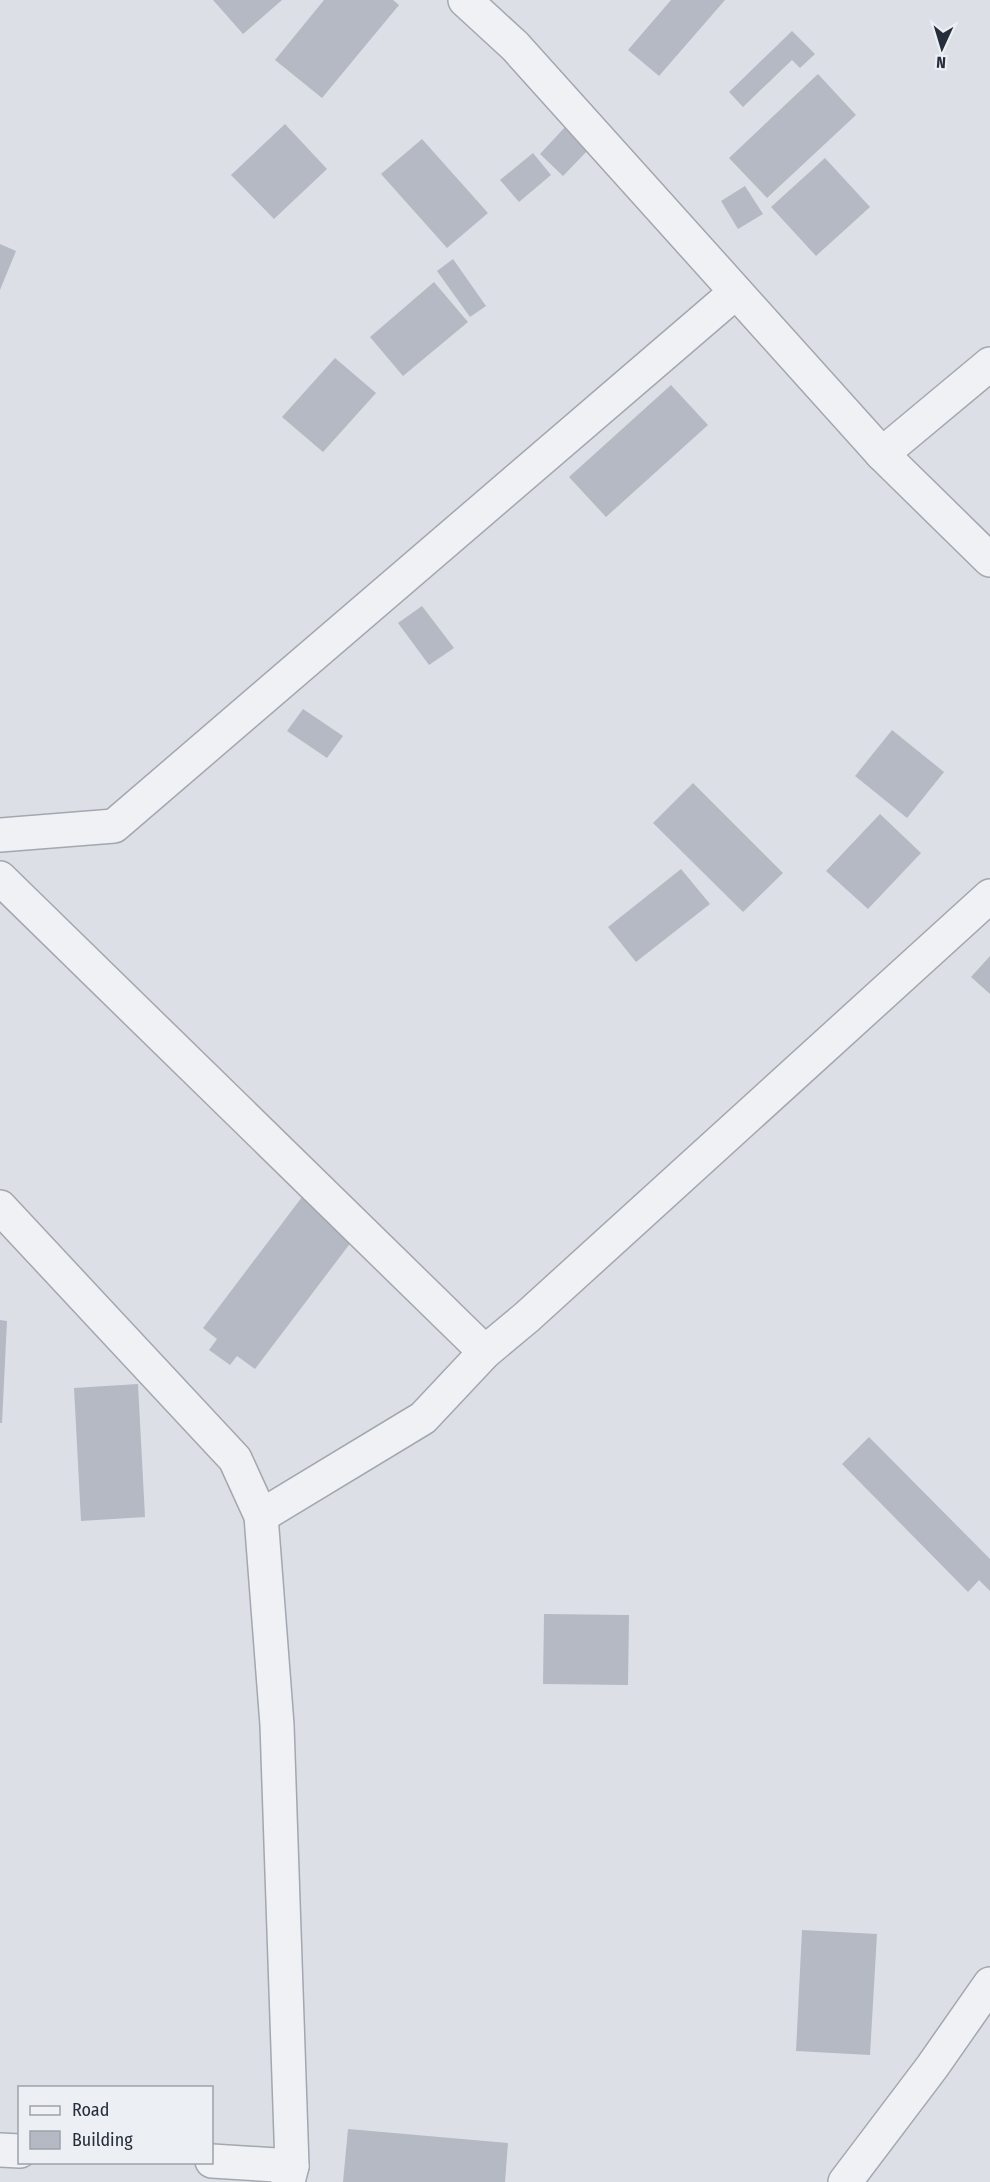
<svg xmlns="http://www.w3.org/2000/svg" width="990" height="2182" viewBox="0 0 990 2182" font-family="'Fira Sans Condensed',sans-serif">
<rect width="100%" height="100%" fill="#dce0e6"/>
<g fill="#b4b9c3">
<polygon points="213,0 282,0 243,34"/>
<polygon points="324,0 393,0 399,5 322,98 275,60"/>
<polygon points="671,0 725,0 659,76 628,50"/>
<polygon points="792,31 815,54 800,68 792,60 743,107 729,92"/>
<polygon points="818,74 856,115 767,198 729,158"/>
<polygon points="285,124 327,169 274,219 231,175"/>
<polygon points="566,126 590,148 563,176 540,154"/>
<polygon points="422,139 488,213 447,248 381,174"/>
<polygon points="533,153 551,175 519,202 500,180"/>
<polygon points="825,158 870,207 816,256 771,207"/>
<polygon points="745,186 763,214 738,229 721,201"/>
<polygon points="0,244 16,251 0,290"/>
<polygon points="453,259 486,306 470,317 437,271"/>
<polygon points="434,282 468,322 403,376 370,337"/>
<polygon points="335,358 376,393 323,452 282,417"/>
<polygon points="671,385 708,425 606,517 569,477"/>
<polygon points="422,606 454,648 429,665 398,623"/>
<polygon points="303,709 343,736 327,758 287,731"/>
<polygon points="892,730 944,772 907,818 855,776"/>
<polygon points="693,783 783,873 743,912 653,823"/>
<polygon points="880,814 921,853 868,909 826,871"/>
<polygon points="681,869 710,904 636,962 608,927"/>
<polygon points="990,956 990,994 971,977"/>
<polygon points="302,1197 355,1237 255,1369 237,1356 230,1365 209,1350 217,1339 203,1328"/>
<polygon points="0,1320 7,1321 2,1423 0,1423"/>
<polygon points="138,1384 145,1517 81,1521 74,1388"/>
<polygon points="869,1437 990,1559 990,1591 979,1580 968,1592 842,1464"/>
<polygon points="544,1614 629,1615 628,1685 543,1684"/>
<polygon points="802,1930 877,1934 870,2055 796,2051"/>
<polygon points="348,2129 508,2143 505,2182 343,2182"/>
</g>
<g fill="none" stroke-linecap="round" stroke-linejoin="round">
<defs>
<g id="minor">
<polyline points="465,0 515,46 882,454 990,560"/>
<polyline points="882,454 990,364"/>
<polyline points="0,835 114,826 736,292"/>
<polyline points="0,878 485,1352"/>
<polyline points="0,1207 235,1459 261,1516 277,1725 292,2166 288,2182"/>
<polyline points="261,1516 423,1418 485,1352 527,1317 990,896"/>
<polyline points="0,2150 20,2151"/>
<polyline points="212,2161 292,2166"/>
<polyline points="845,2182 932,2067 990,1984"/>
</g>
</defs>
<use href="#minor" stroke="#a2a7b0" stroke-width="36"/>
<use href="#minor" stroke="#eff1f5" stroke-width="33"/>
</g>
<rect x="18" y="2086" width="195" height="78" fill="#eceff4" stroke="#9da2aa" stroke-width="1.5"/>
<rect x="30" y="2106" width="30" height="9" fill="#eff1f5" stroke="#9da2aa" stroke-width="1.5"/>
<text x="72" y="2116" font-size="18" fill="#262e3c">Road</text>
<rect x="30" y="2131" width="30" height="18" fill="#b4b9c3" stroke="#9da2aa" stroke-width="1.5"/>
<text x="72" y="2146" font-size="18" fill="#262e3c">Building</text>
<g transform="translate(942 48) rotate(184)" stroke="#eceff4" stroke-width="4.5" paint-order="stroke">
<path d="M0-4.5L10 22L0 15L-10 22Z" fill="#262e3c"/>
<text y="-9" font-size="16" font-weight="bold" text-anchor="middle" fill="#262e3c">N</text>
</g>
</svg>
